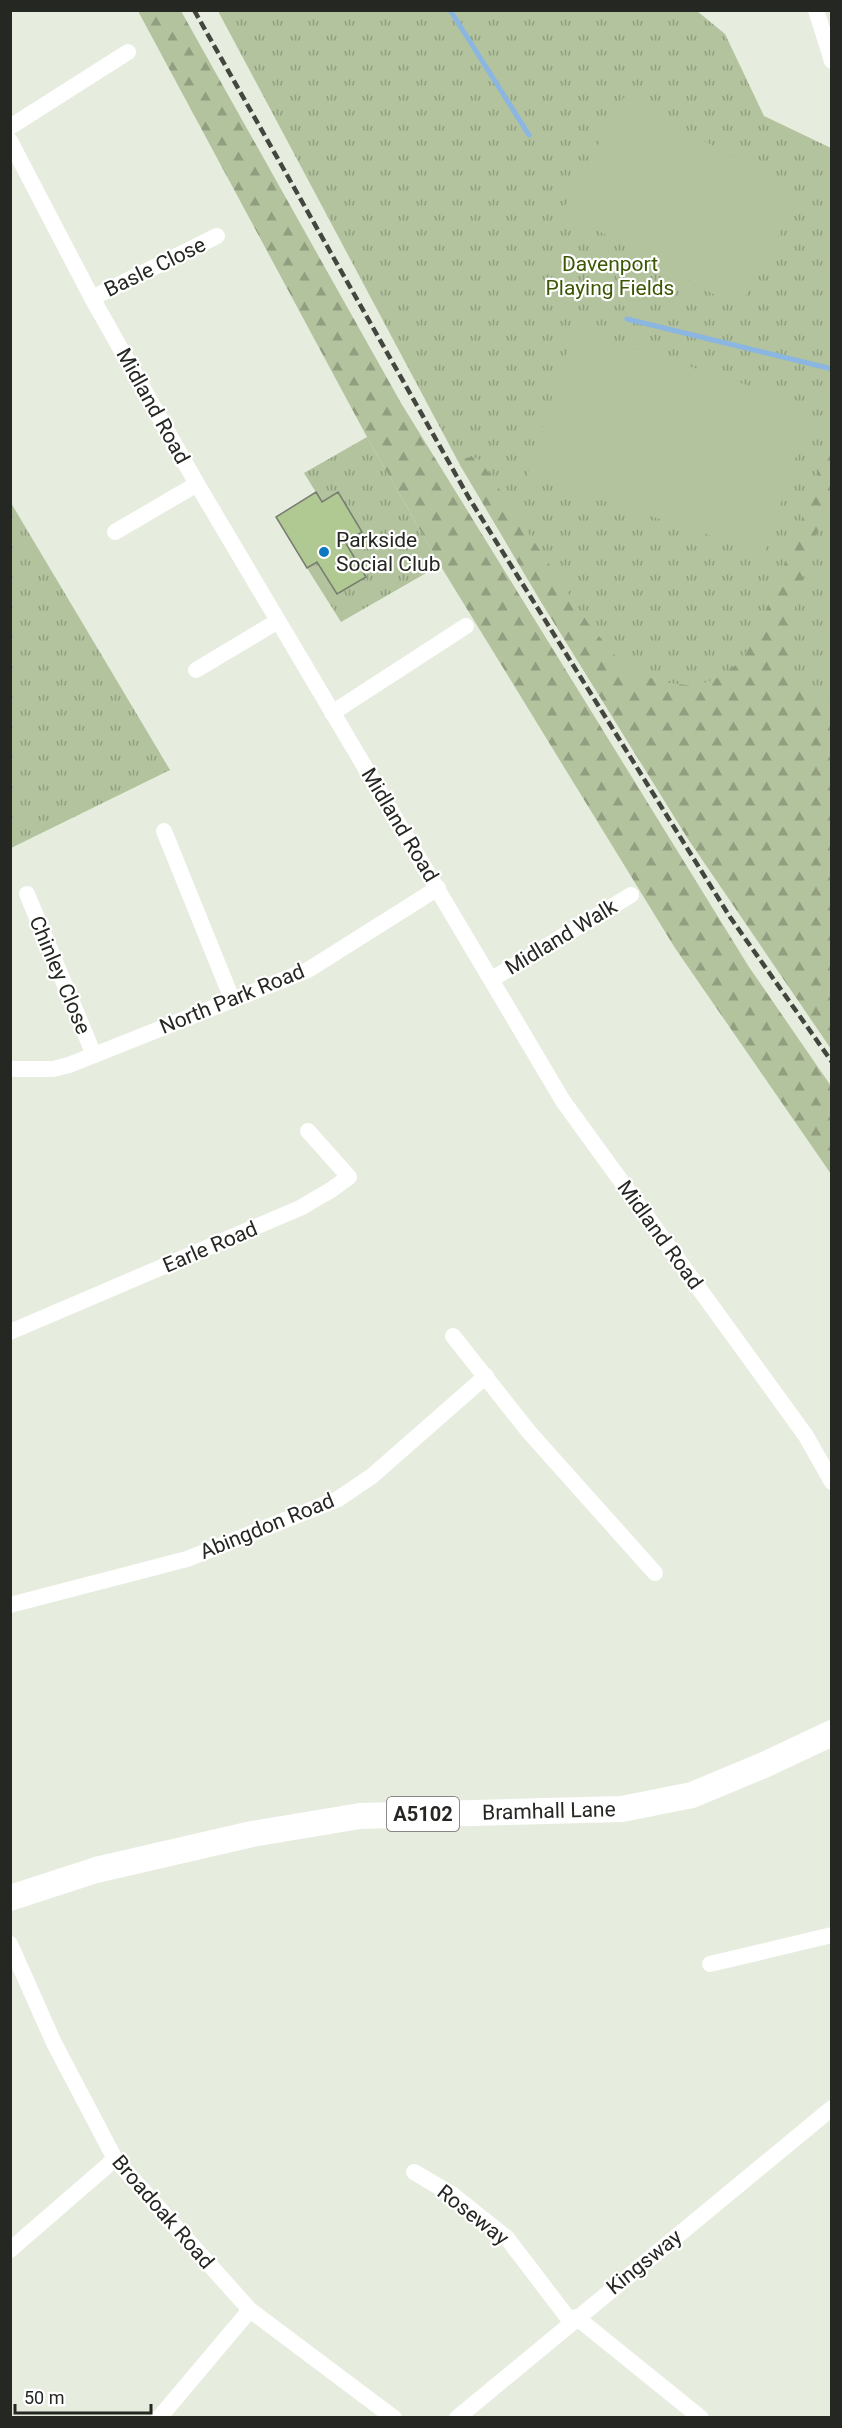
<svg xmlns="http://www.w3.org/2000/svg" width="842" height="2428" viewBox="0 0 842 2428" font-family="Roboto,sans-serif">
<defs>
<pattern id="grass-tufts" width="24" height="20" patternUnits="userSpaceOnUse" patternTransform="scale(1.5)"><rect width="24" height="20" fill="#b2c39e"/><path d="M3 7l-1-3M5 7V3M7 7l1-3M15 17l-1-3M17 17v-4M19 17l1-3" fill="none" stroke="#919e80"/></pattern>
<pattern id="forest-firs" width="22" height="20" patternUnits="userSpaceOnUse" patternTransform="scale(1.5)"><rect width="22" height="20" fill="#b2c39e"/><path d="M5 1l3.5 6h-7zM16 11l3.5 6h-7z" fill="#919e80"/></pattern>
</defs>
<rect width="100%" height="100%" fill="#e6ecde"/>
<g fill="url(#grass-tufts)">
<polygon points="218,11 697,11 725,34 764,116 831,148 831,1013 460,465"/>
<polygon points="367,437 440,565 341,622 307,568 317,562 337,594 366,577 345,542 362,532 338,493 322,502 304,473"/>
<polygon points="11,503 170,770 11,848 10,503"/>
</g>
<g fill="url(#forest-firs)">
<polygon points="138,11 181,11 401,403 749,967 831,1086 831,1174 675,948 440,565 367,437"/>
<polygon points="831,435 831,487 798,594 787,641 790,662 798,681 815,695 831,702 831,1049 688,839 541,602 460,465 465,458 472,457 480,460 588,623 629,672 669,683 696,686 717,678 739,663 753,641 789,556"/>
</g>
<g fill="#b2c39e">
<polygon points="624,97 801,194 739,308 562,211"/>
<polygon points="574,329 812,406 765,553 527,476"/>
</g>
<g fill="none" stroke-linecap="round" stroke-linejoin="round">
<g stroke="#8ab6e1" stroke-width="5">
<polyline points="450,10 529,135"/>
<polyline points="627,319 832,369"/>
</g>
</g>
<polygon fill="#b0c892" stroke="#777d70" stroke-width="1.5" points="316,492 322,502 338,492 362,532 345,542 366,577 337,594 317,562 307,568 276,517"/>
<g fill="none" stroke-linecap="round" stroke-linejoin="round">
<g stroke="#fff" stroke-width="16">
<polyline points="816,10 832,61"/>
<polyline points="10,127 128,52"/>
<polyline points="10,141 92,298 197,484 563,1101 806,1436 832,1482"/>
<polyline points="92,298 217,236"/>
<polyline points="115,532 197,484"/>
<polyline points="196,670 278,621"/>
<polyline points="332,713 466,626"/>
<polyline points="164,831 232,999"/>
<polyline points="27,894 94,1055"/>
<polyline points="492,979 631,895"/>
<polyline points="10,1069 53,1069 69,1065 308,970 438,888"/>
<polyline points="10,1332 300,1208 331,1190 349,1177 308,1131"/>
<polyline points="453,1336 529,1432 655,1573"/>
<polyline points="10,1605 187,1559 338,1499 372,1476 486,1376"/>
<polyline points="10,1944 54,2043 115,2159 250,2310 394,2418"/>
<polyline points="710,1964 832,1935"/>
<polyline points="414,2172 453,2195 507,2238 571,2322"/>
<polyline points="10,2250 115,2159"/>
<polyline points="576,2317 701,2418"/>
<polyline points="159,2418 250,2310"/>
<polyline points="457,2418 832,2108"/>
</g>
<path stroke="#fff" stroke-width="26" id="s1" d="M10,1898L96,1870L252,1834L360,1816L622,1809L692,1795L764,1765L832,1733"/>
<polyline stroke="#43463f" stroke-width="4.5" stroke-dasharray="9 4.5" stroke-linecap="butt" points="194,10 469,498 730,917 832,1062"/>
</g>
<circle fill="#0e77c2" stroke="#fff" stroke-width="2" cx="324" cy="552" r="6"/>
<g text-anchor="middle" stroke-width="4.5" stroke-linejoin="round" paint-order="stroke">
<rect fill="#fff" stroke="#666864" stroke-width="1.5" x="387" y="1797" width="72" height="34" rx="4.5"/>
<g font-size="20" font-weight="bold" fill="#252722">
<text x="423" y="1821">A5102</text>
</g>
<g font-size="21" fill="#3c5703" stroke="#fff">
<text x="610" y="271">Davenport<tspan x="610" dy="24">Playing Fields</tspan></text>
</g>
<g font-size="21" fill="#252722" stroke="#fff">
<text transform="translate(155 267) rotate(-26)" y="7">Basle Close</text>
<text transform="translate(153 406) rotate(61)" y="7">Midland Road</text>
<text transform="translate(400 825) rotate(59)" y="7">Midland Road</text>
<text transform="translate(561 937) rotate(-31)" y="7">Midland Walk</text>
<text transform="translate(60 975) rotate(67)" y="7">Chinley Close</text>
<text transform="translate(232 999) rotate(-22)" y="7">North Park Road</text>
<text transform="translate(660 1235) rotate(54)" y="7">Midland Road</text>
<text transform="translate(210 1247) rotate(-23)" y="7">Earle Road</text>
<text transform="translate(267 1526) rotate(-22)" y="7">Abingdon Road</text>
<text dy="7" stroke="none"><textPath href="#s1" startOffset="549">Bramhall Lane</textPath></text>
<text transform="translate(163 2212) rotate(49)" y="7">Broadoak Road</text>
<text transform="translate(473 2215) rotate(38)" y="7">Roseway</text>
<text transform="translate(644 2262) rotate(-39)" y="7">Kingsway</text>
</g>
<g font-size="21" fill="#252722" stroke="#fff" text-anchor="start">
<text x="336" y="547">Parkside<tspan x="336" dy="24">Social Club</tspan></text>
</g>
</g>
<rect width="842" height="2428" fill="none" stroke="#252722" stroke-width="24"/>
<path d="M15 2404v9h136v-9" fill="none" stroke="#252722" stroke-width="3"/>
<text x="24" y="2404" font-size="18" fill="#252722" stroke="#ffffff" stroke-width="4.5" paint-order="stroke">50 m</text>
</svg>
